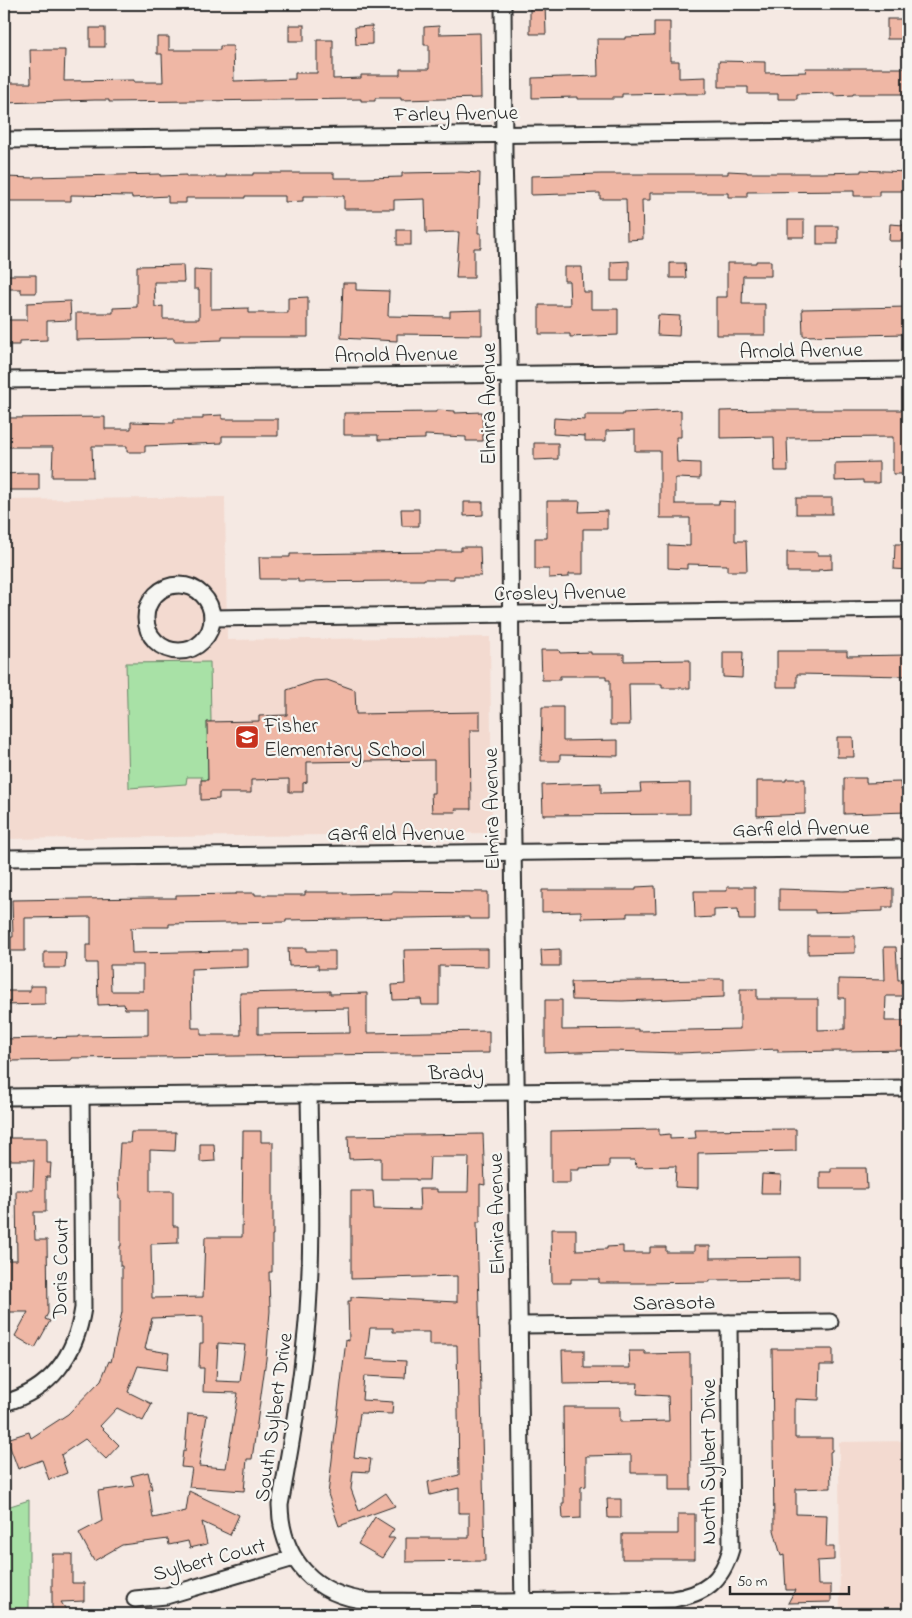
<svg xmlns="http://www.w3.org/2000/svg" width="912" height="1618" viewBox="0 0 912 1618" font-family="'Indie Flower',sans-serif">
<rect width="100%" height="100%" fill="#f5e9e3"/>
<filter id="ink" filterUnits="userSpaceOnUse"><feTurbulence type="fractalNoise" baseFrequency=".02" numOctaves="2"/><feDisplacementMap in="SourceGraphic" scale="10" xChannelSelector="R" yChannelSelector="G"/><feConvolveMatrix kernelMatrix="1 2 1 2 8 2 1 2 1" color-interpolation-filters="sRGB"/></filter>
<g filter="url(#ink)">
<g fill="#f3dad0">
<polygon points="225,497 227,640 490,637 492,833 4,839 4,500"/>
<polygon points="908,1441 908,1614 840,1614 839,1442"/>
</g>
<g fill="#a8e1a6" stroke="#6a8668">
<polygon points="210,662 211,722 209,722 208,780 201,780 202,777 187,777 186,784 129,788 126,663"/>
<polygon points="29,1500 29,1614 4,1614 4,1508"/>
</g>
<g fill="#efb7a5" stroke="#2b2b2b" fill-rule="evenodd">
<polygon points="530,4 545,4 546,34 530,34"/>
<rect x="887" y="19" width="19" height="20"/>
<polygon points="654,22 670,22 670,61 679,61 679,78 706,77 706,94 685,94 685,93 622,94 622,97 613,97 613,99 577,99 577,97 532,98 532,78 598,76 597,39 625,39 625,37 654,36"/>
<rect x="289" y="25" width="15" height="16"/>
<polygon points="372,26 372,44 356,45 355,27"/>
<polygon points="439,26 439,34 480,33 481,98 401,100 401,98 375,98 375,101 361,101 361,99 109,102 109,100 95,100 4,103 4,83 31,83 30,50 65,50 64,81 134,80 134,82 163,82 162,54 157,54 157,37 169,37 169,50 220,50 220,46 233,46 234,81 295,79 295,73 317,73 317,40 333,40 333,79 361,78 361,75 400,75 400,69 429,69 429,45 424,45 424,27"/>
<rect x="90" y="28" width="15" height="19"/>
<polygon points="719,61 765,62 765,73 806,72 805,68 908,68 908,94 853,94 853,95 834,96 834,93 797,94 797,99 778,99 778,94 748,94 748,87 719,87"/>
<polygon points="861,170 908,172 908,191 879,191 879,196 854,196 854,191 747,192 747,197 728,197 728,193 650,193 650,200 642,200 643,239 627,240 626,199 600,199 600,193 531,195 531,176 601,174 728,174 728,171 747,172 747,173 822,173 861,172"/>
<polygon points="461,172 480,173 478,233 481,233 481,248 474,248 474,278 456,278 459,232 426,233 425,199 394,200 394,209 344,209 344,196 303,196 303,201 285,202 285,196 245,196 245,198 186,198 186,203 168,203 168,196 132,198 132,196 71,195 71,201 4,201 4,177 34,178 34,177 160,174 160,176 186,175 186,177 226,177 226,175 253,175 253,173 334,173 334,178 365,178 402,177 402,173"/>
<rect x="788" y="220" width="16" height="17"/>
<polygon points="890,224 904,225 903,241 889,241"/>
<rect x="817" y="226" width="21" height="18"/>
<rect x="397" y="230" width="14" height="15"/>
<polygon points="629,261 629,281 611,281 611,262"/>
<polygon points="756,261 771,261 771,276 743,276 742,304 765,304 765,335 716,335 716,297 727,297 727,263 756,263"/>
<polygon points="670,263 685,263 686,278 670,278"/>
<polygon points="183,265 184,282 154,282 155,307 163,306 163,319 199,319 199,289 194,289 194,270 211,271 211,309 249,308 249,313 288,313 288,298 308,297 308,337 222,337 222,340 193,341 174,341 174,338 76,340 76,313 113,313 113,308 137,307 137,266"/>
<polygon points="564,267 582,267 583,292 591,292 591,309 618,309 618,335 570,337 570,334 539,334 539,305 570,305 569,281 564,281"/>
<polygon points="4,275 36,275 36,293 21,293 21,289 4,289"/>
<polygon points="343,283 356,283 356,290 389,291 388,316 450,317 450,311 482,310 482,335 397,334 397,341 341,338"/>
<polygon points="70,301 71,320 47,321 47,340 19,341 19,345 4,345 4,320 27,320 27,303"/>
<polygon points="908,307 908,334 803,336 802,309"/>
<polygon points="658,315 680,316 679,336 657,335"/>
<polygon points="436,410 455,411 455,413 482,412 483,441 466,441 466,437 425,435 425,439 378,440 378,435 344,435 344,413 436,412"/>
<polygon points="681,410 681,437 676,437 677,462 700,463 700,479 677,478 675,479 675,504 719,504 719,501 735,502 735,541 746,541 747,571 727,571 727,565 687,564 687,569 668,568 668,545 690,546 690,518 660,518 660,451 635,451 635,430 606,431 606,441 585,441 585,436 553,434 554,418 585,420 585,415 623,415 623,413"/>
<polygon points="769,410 908,410 908,474 893,474 893,437 787,438 788,471 775,471 774,437 720,438 720,411"/>
<polygon points="222,415 222,419 278,419 278,436 222,436 222,443 145,446 145,452 127,452 127,446 92,446 93,477 52,477 53,447 4,447 4,421 8,421 8,418 105,417 105,429 131,429 131,422 174,423 174,419 203,419 203,416"/>
<polygon points="534,443 558,443 558,459 534,460"/>
<polygon points="879,462 879,483 863,483 863,480 835,481 835,463"/>
<polygon points="23,473 39,473 39,490 4,490 4,474"/>
<rect x="796" y="498" width="36" height="16"/>
<polygon points="547,501 580,501 579,512 607,511 607,529 583,529 583,574 569,574 569,577 549,578 549,569 535,569 535,538 547,538"/>
<polygon points="464,502 483,502 483,515 464,516"/>
<polygon points="401,509 419,509 419,526 402,526"/>
<polygon points="895,544 908,544 908,570 894,569"/>
<polygon points="461,547 480,547 481,576 454,576 454,579 424,579 424,580 396,580 396,581 298,582 298,579 260,579 259,557 290,557 290,554 435,552 435,551 461,551"/>
<polygon points="787,552 818,552 818,555 832,555 832,569 818,570 818,572 787,572"/>
<polygon points="541,650 559,650 560,653 591,652 591,654 624,654 624,661 690,660 690,688 662,688 662,684 629,684 630,725 610,725 610,680 606,680 606,676 560,676 560,680 542,680"/>
<polygon points="777,651 847,651 847,656 908,655 908,676 797,674 797,687 777,687"/>
<polygon points="723,652 743,652 742,678 723,677"/>
<polygon points="327,680 355,690 356,714 480,712 480,730 470,730 471,809 455,809 456,812 432,812 431,793 434,793 434,760 307,762 307,782 303,783 303,792 289,792 289,779 251,780 251,793 219,793 219,799 201,800 201,780 208,780 207,722 259,721 259,716 287,715 287,690 314,681"/>
<polygon points="542,707 563,707 563,741 618,740 618,756 560,755 560,761 541,761"/>
<polygon points="837,737 853,737 854,757 837,757"/>
<polygon points="844,778 866,778 866,783 900,782 901,790 908,789 908,812 844,814"/>
<polygon points="786,779 805,779 805,814 757,816 757,781 786,781"/>
<polygon points="601,783 601,793 641,792 640,784 690,783 690,814 543,815 542,785"/>
<polygon points="655,886 656,913 627,913 627,917 581,918 581,911 542,912 542,890 636,890 636,887"/>
<polygon points="727,887 755,887 755,920 739,920 738,909 714,910 714,917 695,918 694,891 727,891"/>
<polygon points="893,888 893,907 883,907 883,911 815,913 815,910 779,910 779,889 843,891"/>
<path d="M392,891L488,892V919H469V917L286,920V922L169,924V927H139L131,928L132,953L230,951V949H248V967L191,969L192,1028H201V1035H241L240,993L330,991V994L367,993V1033L489,1031V1053L71,1058V1060L11,1061V1058H4V1039L78,1037V1036L148,1035V1009H125L124,1004L98,1005L97,963H86V945H91V917L25,918V951H11V937H13L12,900L149,898H176V895L236,894V893H255V895H305V892H343V894L392,893ZM110,965H143V991H111ZM349,1008L350,1033L258,1034V1010Z"/>
<polygon points="808,936 855,936 855,953 808,954"/>
<polygon points="884,947 896,947 898,980 908,979 908,996 886,996 885,1021 908,1021 908,1050 778,1052 778,1049 679,1053 612,1051 545,1053 545,1000 562,1000 562,1030 638,1029 638,1031 740,1029 740,989 757,989 757,999 818,999 818,1030 845,1029 845,998 838,998 838,979 885,980"/>
<polygon points="288,948 306,948 306,951 335,951 335,969 318,969 318,965 289,966"/>
<polygon points="471,949 488,949 488,967 439,966 439,1005 422,1005 421,999 393,1000 392,985 405,984 404,950"/>
<polygon points="560,949 560,966 542,966 541,950"/>
<polygon points="44,952 66,952 65,968 44,968"/>
<polygon points="708,979 724,979 724,997 622,1001 572,1000 571,982 708,980"/>
<polygon points="30,986 45,986 45,1004 4,1005 4,991 30,991"/>
<polygon points="659,1129 659,1135 670,1134 670,1139 696,1138 695,1130 796,1129 796,1151 698,1153 698,1188 675,1187 676,1166 636,1167 635,1160 609,1160 609,1167 579,1168 579,1170 570,1170 570,1183 551,1183 551,1131"/>
<path d="M243,1131H261V1142H273V1235H272V1272H269L270,1311L266,1359L252,1459H247L244,1491L189,1487L192,1468L181,1467L183,1451H185L188,1414L207,1415L199,1466L226,1468L238,1393L203,1392L204,1368H199L200,1343H203V1316L152,1318L145,1349L169,1353L167,1370L138,1366L128,1392L152,1404L143,1421L117,1408L100,1426L119,1445L106,1459L85,1439L61,1455L67,1473L49,1480L42,1460L18,1469L7,1439L29,1432L31,1438L68,1414L101,1380L109,1361L111,1362L122,1312V1266H120V1246H121V1198H119L118,1177L120,1143H130L131,1132H176L175,1151L150,1150V1191H173V1226H178V1243L151,1244L152,1298L203,1297L205,1237H242ZM218,1343L245,1345L240,1382L216,1381Z"/>
<polygon points="483,1134 485,1185 480,1184 480,1222 477,1222 485,1561 406,1562 406,1538 469,1538 469,1513 459,1513 459,1488 430,1495 428,1482 459,1475 457,1345 429,1345 429,1332 393,1332 393,1328 370,1328 366,1359 406,1361 405,1378 364,1376 362,1400 393,1402 392,1414 360,1413 354,1457 371,1459 369,1472 353,1471 351,1489 359,1511 386,1493 395,1506 339,1526 328,1494 346,1340 349,1341 348,1301 351,1301 351,1297 457,1302 457,1276 351,1279 351,1191 373,1191 374,1209 420,1210 419,1189 437,1189 437,1192 468,1192 469,1157 430,1157 429,1180 416,1180 416,1179 381,1179 381,1158 349,1159 348,1136"/>
<polygon points="4,1138 47,1138 47,1163 51,1163 50,1177 46,1177 46,1212 34,1212 35,1240 47,1240 48,1313 45,1319 50,1321 35,1348 15,1336 28,1312 4,1312 4,1260 17,1260 16,1190 33,1190 34,1160 4,1160"/>
<polygon points="200,1144 214,1144 215,1161 200,1162"/>
<polygon points="831,1168 866,1168 867,1189 820,1189 820,1172 831,1172"/>
<polygon points="762,1174 781,1175 780,1193 761,1193"/>
<polygon points="551,1229 576,1229 576,1250 607,1249 607,1247 623,1246 623,1253 650,1253 650,1247 666,1247 666,1252 694,1252 694,1246 710,1246 710,1258 799,1257 799,1279 710,1280 710,1282 642,1283 599,1283 599,1279 571,1279 571,1283 552,1283"/>
<polygon points="772,1349 833,1349 833,1365 820,1365 819,1400 795,1399 795,1438 832,1438 832,1451 830,1452 831,1488 796,1489 796,1514 827,1515 826,1547 834,1547 834,1560 817,1561 818,1585 831,1585 831,1602 788,1603 795,1590 786,1590 784,1555 781,1556 774,1530"/>
<polygon points="562,1350 584,1350 584,1368 630,1368 629,1351 645,1351 645,1354 690,1353 691,1490 669,1490 669,1473 631,1473 631,1455 586,1456 586,1486 581,1487 581,1518 563,1519 562,1503 564,1503 563,1407 620,1407 620,1422 669,1421 668,1396 637,1394 638,1383 563,1384"/>
<polygon points="148,1472 152,1489 149,1490 153,1518 186,1511 189,1491 239,1515 230,1535 202,1522 207,1544 190,1548 188,1541 169,1545 168,1539 122,1545 94,1561 79,1533 102,1521 98,1491 134,1486 131,1476"/>
<polygon points="607,1499 621,1499 621,1518 608,1518"/>
<polygon points="678,1514 695,1514 695,1559 622,1559 622,1534 678,1534"/>
<polygon points="375,1517 394,1529 388,1538 395,1538 382,1558 358,1544"/>
<polygon points="52,1554 72,1554 72,1583 84,1583 84,1601 61,1602 69,1614 52,1614"/>
</g>
<g fill="none" stroke-linecap="round" stroke-linejoin="round">
<defs>
<g id="minor">
<polyline points="503,4 504,155 509,356 511,690 523,1614"/>
<polyline points="4,140 908,130"/>
<polyline points="4,380 908,370"/>
<circle cx="179" cy="618" r="33"/>
<polyline points="212,618 908,609"/>
<polyline points="4,858 908,848"/>
<path d="M309,1094C310,1166 313,1239 308,1310C303,1376 292,1441 280,1505C281,1560 316,1596 369,1601L505,1602L673,1599C705,1594 722,1581 731,1549L729,1323"/>
<polyline points="4,1097 908,1088"/>
<polyline points="519,1325 830,1322"/>
<path d="M4,1403C51,1390 76,1355 83,1308L81,1097"/>
<polyline points="135,1599 166,1596 294,1558"/>
</g>
</defs>
<use href="#minor" stroke="#2b2b2b" stroke-width="19"/>
<use href="#minor" stroke="#f6f6f2" stroke-width="15"/>
</g>
</g>
<defs>
<symbol id="school-square" viewBox="-11 -11 22 22"><rect x="-9" y="-9" width="18" height="18" rx="4" fill="#c8321e" stroke="#f6f6f2"/><path d="M0-5L7-2L0 1L-7-2ZM-4 1L0 2.5L4 1V4Q0 6-4 4Z" fill="#fff"/></symbol>
</defs>
<g fill-rule="evenodd">
<use href="#school-square" x="233" y="723" width="28" height="28"/>
</g>
<g text-anchor="middle" stroke-width="4.5" stroke-linejoin="round" paint-order="stroke">
<g font-size="21" fill="#2b2b2b" stroke="#f6f6f2">
<text transform="translate(456 113) rotate(-1)" y="7">Farley Avenue</text>
<text transform="translate(801 350) rotate(-1)" y="7">Arnold Avenue</text>
<text transform="translate(396 354) rotate(-1)" y="7">Arnold Avenue</text>
<text transform="translate(488 404) rotate(-90)" y="7">Elmira Avenue</text>
<text transform="translate(560 592) rotate(-1)" y="7">Crosley Avenue</text>
<text transform="translate(491 809) rotate(-91)" y="7">Elmira Avenue</text>
<text transform="translate(801 828) rotate(-1)" y="7">Garfield Avenue</text>
<text x="396" y="840">Garfield Avenue</text>
<text transform="translate(456 1072) rotate(-1)" y="7">Brady</text>
<text transform="translate(496 1214) rotate(-91)" y="7">Elmira Avenue</text>
<text transform="translate(60 1268) rotate(-89)" y="7">Doris Court</text>
<text transform="translate(674 1302) rotate(-1)" y="7">Sarasota</text>
<text transform="translate(273 1417) rotate(-82)" y="7">South Sylbert Drive</text>
<text transform="translate(708 1462) rotate(-90)" y="7">North Sylbert Drive</text>
<text transform="translate(209 1559) rotate(-15)" y="7">Sylbert Court</text>
</g>
<g font-size="21" fill="#2b2b2b" stroke="#f6f6f2" text-anchor="start">
<text x="264" y="732">Fisher<tspan x="264" dy="24">Elementary School</tspan></text>
</g>
</g>
<rect width="912" height="1618" fill="none" stroke="#f6f6f2" stroke-width="20"/>
<rect x="10" y="10" width="892" height="1598" fill="none" stroke="#2b2b2b" stroke-width="2" filter="url(#ink)"/>
<path d="M730 1586v8h119v-8" fill="none" stroke="#2b2b2b" stroke-width="2.5"/>
<text x="737" y="1586" font-size="15" fill="#2b2b2b" stroke="#f6f6f2" stroke-width="4" paint-order="stroke">50 m</text>
</svg>
